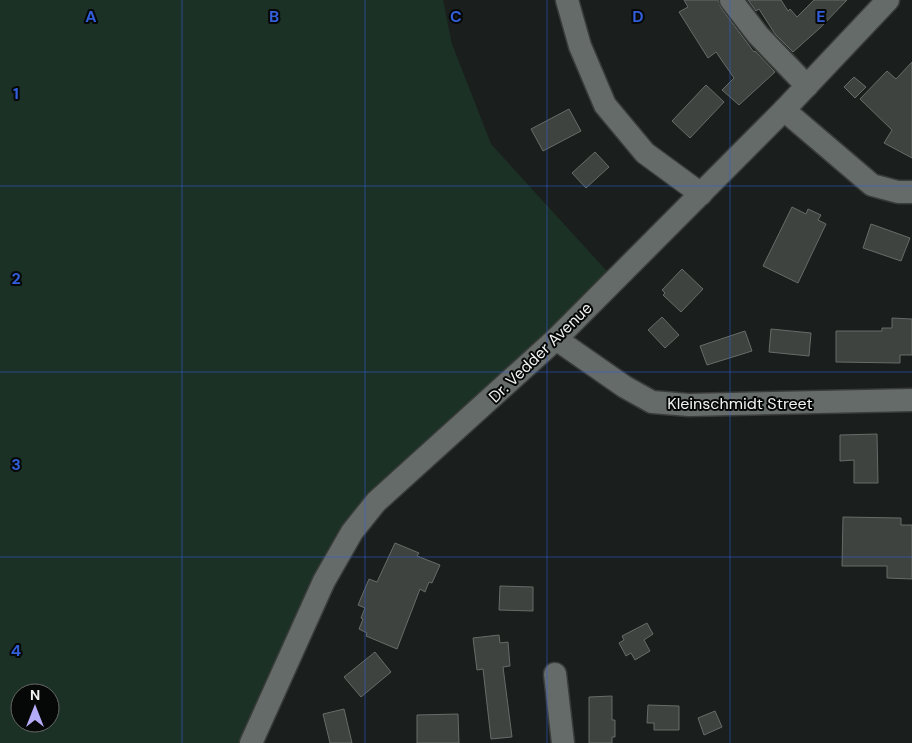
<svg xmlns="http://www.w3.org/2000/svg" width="912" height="743" viewBox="0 0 912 743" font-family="'DM Sans',sans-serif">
<rect width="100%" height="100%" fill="#1a1e1c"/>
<path fill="#1c3126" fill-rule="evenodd" d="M0,0H443L452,44L491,144L615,280L376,502L251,743H0ZM20,693H50V723H20Z"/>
<g fill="#3e4340" stroke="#666c68">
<polygon points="684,0 718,0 721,8 754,52 755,51 775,72 739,105 722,90 734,78 716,52 708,58 679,12 688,7"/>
<polygon points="748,0 781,0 788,11 790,9 797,17 814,0 847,0 820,28 793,52 775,34 759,9 756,11"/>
<polygon points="912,62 912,158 884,143 892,130 860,99 887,71 896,79"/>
<polygon points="854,77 866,87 855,98 844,87"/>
<polygon points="706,85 724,102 690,138 672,121"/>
<polygon points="569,109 581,131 543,151 531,129"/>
<polygon points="595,152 609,167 586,188 572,173"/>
<polygon points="792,207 806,214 808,209 821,215 818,220 826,224 798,283 763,266"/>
<polygon points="871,224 910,238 901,261 863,248"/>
<polygon points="682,269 703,289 681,312 663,295 665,293 662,290"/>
<polygon points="662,317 679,335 665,348 648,330"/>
<polygon points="892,318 912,319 912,355 900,355 900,363 836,362 836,331 882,331 882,328 892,328"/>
<polygon points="771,329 811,333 809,356 769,352"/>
<polygon points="745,331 752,351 707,365 700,346"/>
<polygon points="877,434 878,483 854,483 854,460 840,461 840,435"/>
<polygon points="843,517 901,518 901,525 912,525 912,579 887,578 887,566 842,566"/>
<polygon points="395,543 419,553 417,556 440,565 432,583 429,582 425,592 420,589 397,649 366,636 367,633 359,629 363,619 361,618 365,608 358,605 369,579 377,582"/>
<polygon points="500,586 533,587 533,611 499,610"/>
<polygon points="647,623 653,634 644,640 650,651 635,660 631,653 626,656 619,643 624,640 622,636"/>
<polygon points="499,635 500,643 508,642 510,666 503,667 512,737 491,739 483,669 477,670 473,638"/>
<polygon points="375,652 391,672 361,697 344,677"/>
<polygon points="612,696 612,720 615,720 615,737 612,737 612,743 589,743 589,697"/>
<polygon points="648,705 679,706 679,730 654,730 654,723 647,723"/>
<polygon points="344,709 352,743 330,743 323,714"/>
<polygon points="715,711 722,727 704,735 698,718"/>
<polygon points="458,714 459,743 417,743 417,715"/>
</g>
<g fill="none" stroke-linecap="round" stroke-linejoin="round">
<defs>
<g id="minor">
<polyline points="567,0 580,46 605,105 645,153 701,194"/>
<polyline points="731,0 758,35 807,86"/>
<polyline points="784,110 872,185 898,192 912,192"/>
<polyline points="556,339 625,387 652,402 689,405 912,400"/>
<polyline points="555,674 563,743"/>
<polyline points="251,743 324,581 352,532 376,502 556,339 784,110 888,0"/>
</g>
</defs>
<use href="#minor" stroke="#393c3a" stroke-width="25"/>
<use href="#minor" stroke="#656b68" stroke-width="22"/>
</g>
<path fill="none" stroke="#325eda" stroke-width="1" stroke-opacity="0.55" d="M182,0V743M365,0V743M547,0V743M730,0V743M0,186H912M0,372H912M0,557H912"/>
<g text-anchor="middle" stroke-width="4" stroke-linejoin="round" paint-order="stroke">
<g font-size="16" fill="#f0f3f1" stroke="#060807">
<text transform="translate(540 352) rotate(-44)" y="6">Dr. Vedder Avenue</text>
<text x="740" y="409">Kleinschmidt Street</text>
</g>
</g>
<g font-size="16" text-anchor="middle" font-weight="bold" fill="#325eda" stroke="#060807" stroke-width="4" stroke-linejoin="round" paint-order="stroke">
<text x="91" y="22">A</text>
<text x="274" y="22">B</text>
<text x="456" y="22">C</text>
<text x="638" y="22">D</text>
<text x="821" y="22">E</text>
<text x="16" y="99">1</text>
<text x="16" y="284">2</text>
<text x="16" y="470">3</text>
<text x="16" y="656">4</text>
</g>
<g transform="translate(35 708)"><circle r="24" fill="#060807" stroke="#646665"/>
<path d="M0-4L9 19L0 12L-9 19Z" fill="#b5acf8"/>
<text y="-8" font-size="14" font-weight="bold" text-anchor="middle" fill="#f0f3f1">N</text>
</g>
</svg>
